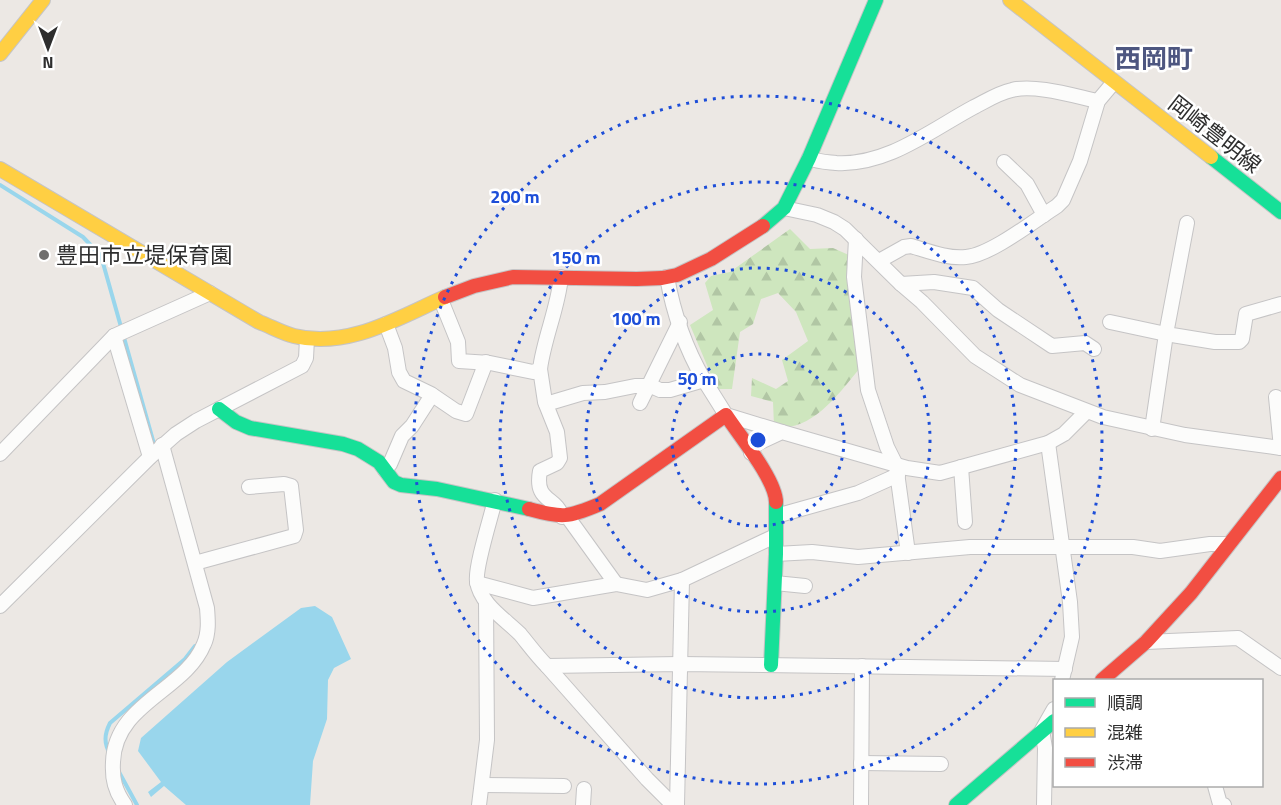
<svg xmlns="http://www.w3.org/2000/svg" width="1281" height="805" viewBox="0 0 1281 805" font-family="'Titillium Web','Noto Sans JP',sans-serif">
<defs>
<pattern id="forest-firs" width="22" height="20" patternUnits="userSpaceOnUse" patternTransform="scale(1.5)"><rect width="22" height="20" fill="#cee6be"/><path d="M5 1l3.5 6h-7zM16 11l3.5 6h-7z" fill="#b1c6a4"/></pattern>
</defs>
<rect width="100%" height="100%" fill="#ece8e4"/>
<path fill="url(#forest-firs)" d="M790,229L810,249L833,248L851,256L860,368C840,392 810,435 774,426L773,402L751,396L752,378L776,389L788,381L782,360L808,341L796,312L778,293L761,299L753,324L740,332L732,389H717L690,325L713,310L705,283L711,276L730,272Z"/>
<polygon fill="#99d6ec" points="315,606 332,617 351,659 334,668 328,680 327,719 313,761 310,805 186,805 164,786 151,797 148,792 161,782 138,751 141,738 227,662 301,608"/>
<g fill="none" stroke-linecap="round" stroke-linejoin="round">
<g stroke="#99d6ec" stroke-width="4">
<polyline points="0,185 83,237 101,256 154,444"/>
<path d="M110,754C104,743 104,735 110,723L185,659L195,646"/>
<polyline points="119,772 137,805"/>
</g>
<defs>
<g id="street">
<path d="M809,158C818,162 827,162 836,163C887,166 931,130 974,107C986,101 998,93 1012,90C1035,84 1074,96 1098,101"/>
<polyline points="1004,162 1027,184 1044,215"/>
<polyline points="784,208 817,215 834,222 845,229 901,284 922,302 975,356 1020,385 1103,417 1185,435 1281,448"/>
<polyline points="1187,223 1166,334 1215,342 1239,342 1242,339 1246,314 1281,304"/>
<polyline points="856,239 854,277 868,390 887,447 896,465 908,553"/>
<path d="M879,261L904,247L911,246C928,251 948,259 966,257C991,255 1035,220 1057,206L1063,200L1080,161L1098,101L1114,82"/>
<polyline points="901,284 934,282 973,288 998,310 1052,346 1085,343 1094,349"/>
<path d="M441,300L458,342L459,361L490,363L533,372L540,369C544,338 558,308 561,277"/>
<polyline points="1110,322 1166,334 1152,429"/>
<polyline points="386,324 395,348 399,372 404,381 431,394 456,411 466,414 486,362"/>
<polyline points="114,336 150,457"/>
<path d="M540,369L545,402L557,432L560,458L557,463L540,471C534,503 557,496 562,517"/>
<polyline points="704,380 726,415 782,432"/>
<polyline points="1276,397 1281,448"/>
<polyline points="640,403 680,322"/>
<path d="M546,404L583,393L605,392L635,386H651L660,390H670L704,380C686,349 673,311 667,277"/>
<polyline points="1048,443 1070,602 1072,637 1062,680"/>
<polyline points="751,453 756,444 782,432 907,468 940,473 1048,443 1064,434 1086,412"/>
<polyline points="0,454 114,336 210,293"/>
<polyline points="961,467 965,522"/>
<polyline points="385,470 390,464 402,436 412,426 432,395"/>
<path d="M495,500C491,517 475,567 477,581C480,604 505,619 520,634C529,645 537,656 547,666L680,664L1065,669"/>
<polyline points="567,516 616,584"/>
<polyline points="776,516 858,493 898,475"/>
<polyline points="776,554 812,552 858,557 970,547 1133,547 1160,551 1210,544 1229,544"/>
<polyline points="195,563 294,536 296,530 291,486 284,484 249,487"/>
<polyline points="477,583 533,598 616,584 647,590 682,580 775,536"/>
<polyline points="775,583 805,586"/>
<polyline points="0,606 150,457 176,434 196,421 302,366 306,358 307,339"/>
<polyline points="1146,642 1238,638 1281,668"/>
<polyline points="547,666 647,779 673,805"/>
<polyline points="861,763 941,764"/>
<polyline points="482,785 564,786"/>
<polyline points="1215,786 1220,804 1224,805"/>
<path d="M125,805C115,791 112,779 113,762C115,703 185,691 204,644C209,633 208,620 207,608L162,445"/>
<polyline points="479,805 487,740 486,602"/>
<polyline points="583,805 584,789"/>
<polyline points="677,805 682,580"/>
<polyline points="861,805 862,666"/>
<polyline points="1044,805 1045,748 1042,730 1054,709"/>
</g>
<g id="fast">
<polyline points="1211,157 1281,212"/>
<polyline points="763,226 784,208 809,158 876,0"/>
<polyline points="219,409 236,422 250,428 343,444 358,449 379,462 394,482 401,485 437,489 529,509"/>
<polyline points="771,665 776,554 776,502"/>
<polyline points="956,805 1054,721"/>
</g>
<g id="slow">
<polyline points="1010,0 1211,157"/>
<polyline points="0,54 43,0"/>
<path d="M0,169L259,322C270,326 282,333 294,336C348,349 398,318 445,297"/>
</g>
<g id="jam">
<polyline points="445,297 474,286 513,277 637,279 662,278 677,275 711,259 763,226"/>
<path d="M529,509C563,518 567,518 600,504L726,415C739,435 776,480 776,502"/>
<polyline points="1102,680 1146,642 1191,593 1281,478"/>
</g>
</defs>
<use href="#street" stroke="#c5c4c5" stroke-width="16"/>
<use href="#fast" stroke="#c5c4c5" stroke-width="16"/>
<use href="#slow" stroke="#c5c4c5" stroke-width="16"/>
<use href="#jam" stroke="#c5c4c5" stroke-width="16"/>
<use href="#street" stroke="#fcfcfb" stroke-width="14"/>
<use href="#fast" stroke="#16e098" stroke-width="14"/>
<use href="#slow" stroke="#ffcf43" stroke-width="14"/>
<use href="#jam" stroke="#f24e42" stroke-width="14"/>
</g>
<g fill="none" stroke="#1d4ed8" stroke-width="3" stroke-dasharray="3 6">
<circle cx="758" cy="440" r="86"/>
<circle cx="758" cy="440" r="172"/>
<circle cx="758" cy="440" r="258"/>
<circle cx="758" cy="440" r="344"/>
</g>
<circle fill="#706f6e" stroke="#fff" stroke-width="2" cx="44" cy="255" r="6"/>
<g text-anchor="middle" stroke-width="5" stroke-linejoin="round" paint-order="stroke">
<g font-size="22" fill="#2e2e2e" stroke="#fff">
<text transform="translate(1215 134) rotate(38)" y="8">岡崎豊明線</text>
</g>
<g font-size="22" fill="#2e2e2e" stroke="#fff" text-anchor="start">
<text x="56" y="263">豊田市立堤保育園</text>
</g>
<g font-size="26" font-weight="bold" fill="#4d5680" stroke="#fff">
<text x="1154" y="68">西岡町</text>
</g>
</g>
<circle cx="758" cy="440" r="9" fill="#1d4ed8" stroke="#fff" stroke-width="3"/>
<g font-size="18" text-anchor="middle" font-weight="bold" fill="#1d4ed8" stroke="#fff" stroke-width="5" stroke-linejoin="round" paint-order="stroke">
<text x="515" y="203">200 m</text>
<text x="576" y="264">150 m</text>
<text x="636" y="325">100 m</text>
<text x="697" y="385">50 m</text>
</g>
<rect x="1053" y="679" width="210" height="108" fill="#ffffff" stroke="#ababab" stroke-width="1.5"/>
<rect x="1065" y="698" width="30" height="9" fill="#16e098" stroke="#ababab" stroke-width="1.5"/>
<text x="1107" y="709" font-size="18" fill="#2e2e2e">順調</text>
<rect x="1065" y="728" width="30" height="9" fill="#ffcf43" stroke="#ababab" stroke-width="1.5"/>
<text x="1107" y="739" font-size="18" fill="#2e2e2e">混雑</text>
<rect x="1065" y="758" width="30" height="9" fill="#f24e42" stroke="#ababab" stroke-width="1.5"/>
<text x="1107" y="769" font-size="18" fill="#2e2e2e">渋滞</text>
<g transform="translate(48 48) rotate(180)" stroke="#ffffff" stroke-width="4.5" paint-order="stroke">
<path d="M0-4.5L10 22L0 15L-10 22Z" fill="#2e2e2e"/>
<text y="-9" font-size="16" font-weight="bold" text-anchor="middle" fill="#2e2e2e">N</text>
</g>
</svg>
